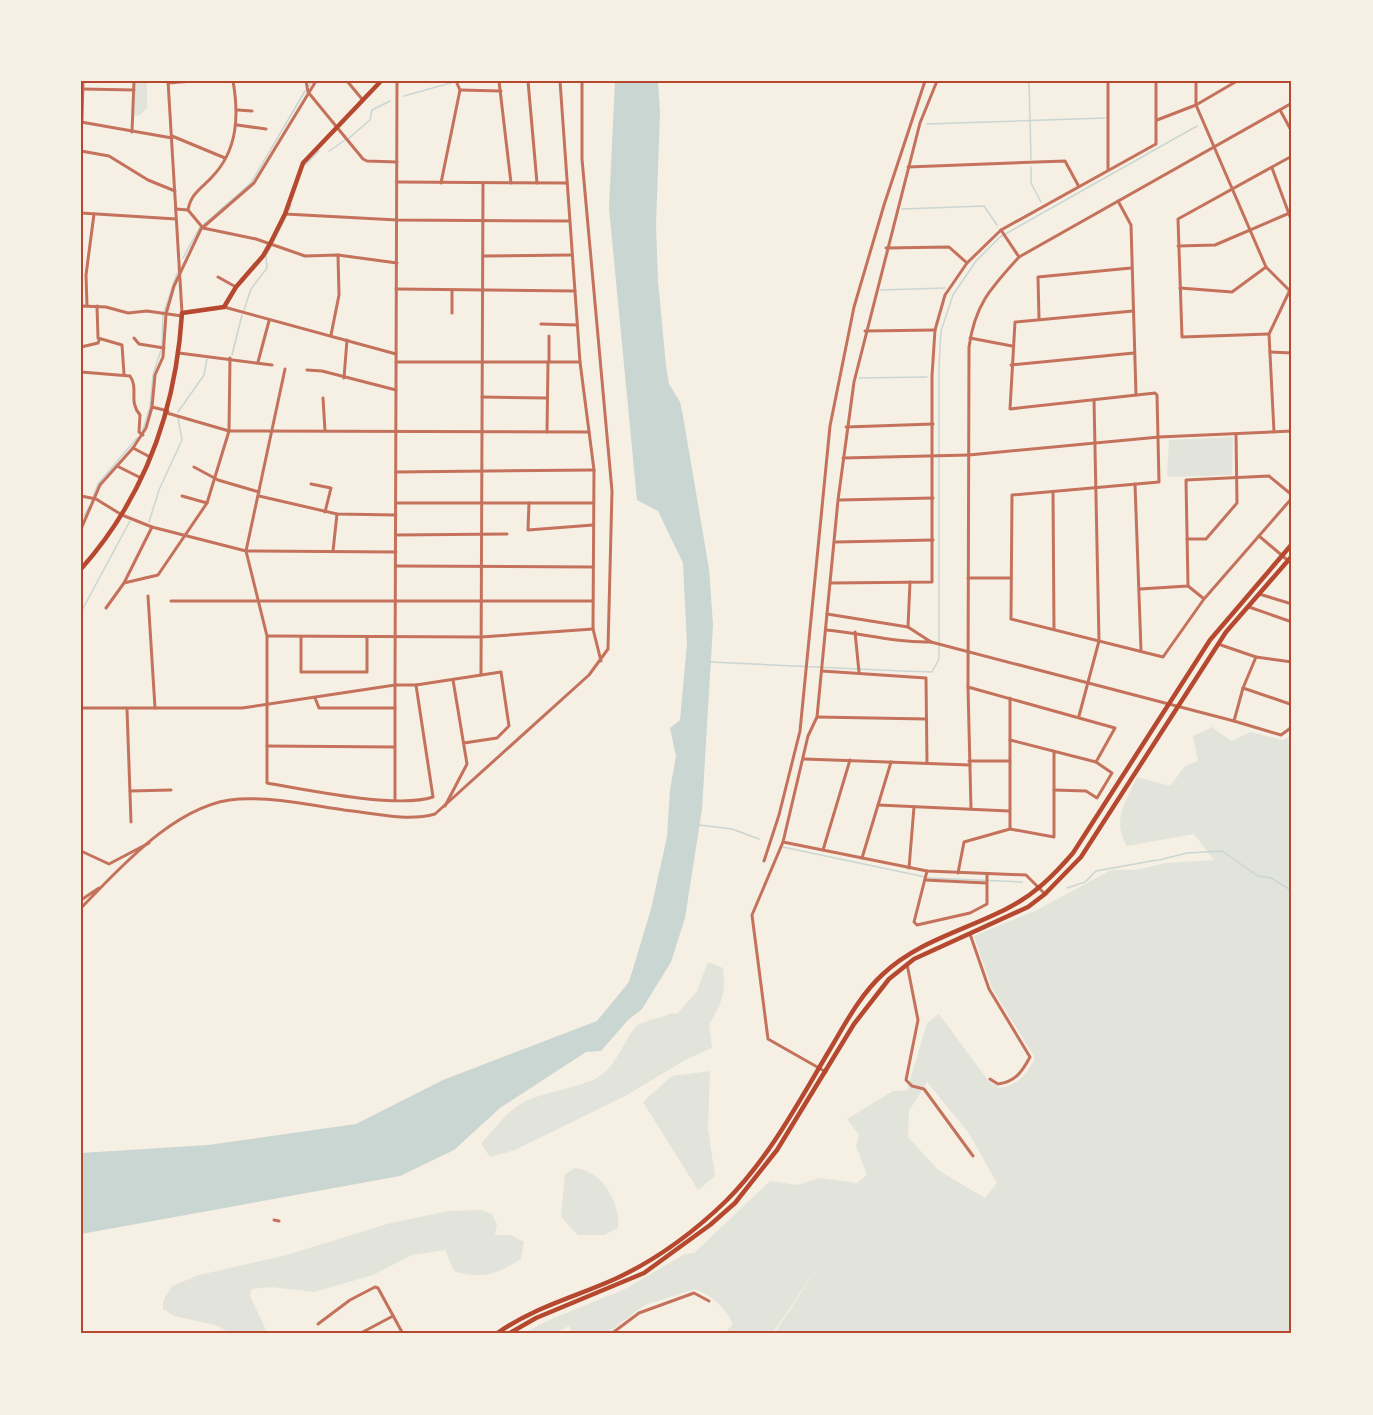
<svg xmlns="http://www.w3.org/2000/svg" width="1373" height="1415" viewBox="0 0 1373 1415" font-family="'Fira Sans Condensed',sans-serif">
<rect width="100%" height="100%" fill="#f6efe4"/>
<g fill="#e2e4dc" fill-rule="evenodd">
<polygon points="135,81 147,81 147,108 140,115 134,116"/>
<polygon points="1233,437 1232,475 1170,477 1167,475 1169,440"/>
<path d="M1212,727L1231,741L1251,732L1283,740L1292,735V1334H774L823,1259L772,1334H724L733,1324C725,1307 712,1296 695,1289L645,1305L606,1334H573L569,1326L553,1334H522L549,1320L625,1289L685,1254L694,1253L770,1181L798,1185L819,1178L857,1183L867,1175L856,1146L859,1135L847,1119L893,1091L907,1090L927,1023L939,1014L987,1079L999,1088C1018,1086 1027,1074 1035,1058L992,988L974,936L1037,910L1111,870H1137L1165,863L1214,860L1194,834L1127,846C1111,820 1126,802 1137,777L1170,786L1185,766L1198,761L1193,736ZM927,1082L968,1132L997,1183L985,1198L938,1170L908,1137L909,1111Z"/>
<path d="M708,962L723,968C726,990 722,1005 709,1024L712,1048L687,1059L627,1095L515,1150L490,1157L481,1144C494,1130 507,1111 524,1102C545,1091 587,1087 603,1074C618,1061 624,1041 635,1028C643,1019 661,1019 672,1013L677,1014L697,991Z"/>
<polygon points="710,1071 708,1128 715,1176 698,1190 643,1102 672,1076"/>
<path d="M575,1168C602,1170 621,1204 618,1228L604,1235H578L561,1217L565,1174Z"/>
<path d="M481,1210L492,1214L497,1224L495,1235H511L524,1242L521,1259C497,1274 482,1280 454,1271L445,1250L412,1255L373,1275L314,1292L271,1287L252,1289L250,1296L268,1334H233L215,1325L174,1316L163,1309V1301L172,1286L199,1275L287,1255L387,1224L448,1211Z"/>
</g>
<polygon fill="#c9d6d2" points="615,81 658,81 660,113 656,225 658,282 666,366 669,384 680,402 683,416 709,569 713,625 702,809 685,918 671,962 642,1009 628,1020 601,1051 586,1052 500,1108 454,1150 400,1176 81,1234 81,1153 208,1145 356,1124 443,1080 597,1021 629,982 651,909 667,837 670,790 676,756 670,728 680,720 687,644 683,563 658,511 637,500 609,208"/>
<g fill="none" stroke-linecap="round" stroke-linejoin="round">
<g stroke="#c9d6d2" stroke-width="1.5">
<polyline points="458,81 460,81"/>
<polyline points="1029,81 1031,159"/>
<polyline points="308,87 312,81"/>
<polyline points="404,96 454,82"/>
<polyline points="927,124 1105,118"/>
<polyline points="348,139 370,120 372,110 390,101"/>
<polyline points="329,151 345,140"/>
<polyline points="305,165 319,151"/>
<polyline points="1031,167 1031,183 1041,202"/>
<polyline points="902,209 984,206 997,225"/>
<polyline points="289,211 291,205"/>
<polyline points="203,225 251,183 305,91"/>
<polyline points="273,243 286,217"/>
<polyline points="183,258 200,227"/>
<polyline points="881,290 945,288"/>
<polyline points="244,310 251,289 267,268 266,256 271,247"/>
<polyline points="164,312 177,273"/>
<polyline points="162,346 163,315"/>
<polyline points="232,355 242,315"/>
<polyline points="859,378 927,377"/>
<polyline points="178,412 204,375 207,359"/>
<polyline points="142,433 150,407 153,375 161,350"/>
<polyline points="93,497 98,484 137,438"/>
<polyline points="84,516 89,507"/>
<polyline points="149,522 159,490 182,440 178,418"/>
<polyline points="81,523 82,521"/>
<polyline points="81,612 130,521"/>
<polyline points="710,662 902,671 932,672 939,659 939,367 941,331 953,295 976,261 1000,237 1197,126"/>
<polyline points="699,825 732,829 759,839"/>
<polyline points="783,847 930,878 1022,882"/>
<polyline points="1159,860 1187,853 1222,851 1258,876 1271,878 1289,889"/>
<polyline points="1067,888 1085,882 1096,871 1157,860"/>
</g>
<g stroke="#c5725c" stroke-width="3">
<path d="M233,81C239,115 238,150 212,177C202,188 191,193 188,210L203,228L256,239L305,256L338,255L397,263"/>
<polyline points="306,81 308,92 363,159 367,161 397,162"/>
<polyline points="347,81 362,99"/>
<polyline points="499,81 511,183"/>
<polyline points="528,81 537,183"/>
<polyline points="560,81 580,362 594,470 593,629 601,661"/>
<polyline points="937,81 920,123 854,382 838,500 817,717 808,736 783,842 927,871 1026,875 1045,894"/>
<polyline points="168,83 193,81"/>
<polyline points="83,89 134,90"/>
<polyline points="460,90 501,91"/>
<polyline points="238,110 252,111"/>
<polyline points="1280,110 1292,132"/>
<polyline points="1157,120 1196,105 1237,81"/>
<polyline points="82,121 83,81"/>
<polyline points="81,122 172,138"/>
<polyline points="237,125 266,129"/>
<polyline points="132,132 134,81"/>
<polyline points="172,136 225,158"/>
<polyline points="81,151 109,156 148,180 175,191"/>
<polyline points="908,167 1065,161 1078,185"/>
<polyline points="1272,168 1292,222"/>
<polyline points="1108,169 1108,81"/>
<polyline points="397,182 567,183"/>
<polyline points="441,183 460,90 456,81"/>
<polyline points="1118,201 1131,225 1136,395"/>
<polyline points="176,209 188,210"/>
<polyline points="285,214 397,220 569,221"/>
<polyline points="1001,230 1019,257"/>
<polyline points="1178,246 1215,245 1292,212"/>
<polyline points="886,248 949,247 967,263"/>
<polyline points="483,256 571,255"/>
<polyline points="218,277 236,287"/>
<polyline points="1180,288 1232,292 1266,267"/>
<polyline points="396,289 575,291"/>
<polyline points="81,306 106,307 128,313 147,311 182,316"/>
<polyline points="87,306 86,275 94,214"/>
<polyline points="97,306 98,338 122,345 124,374"/>
<polyline points="224,307 396,354"/>
<polyline points="1133,311 1015,322 1010,409 1155,393 1157,395 1159,482 1012,495 1011,619 1163,657 1204,599 1292,498"/>
<polyline points="452,313 452,291"/>
<polyline points="1039,319 1038,277 1131,268"/>
<polyline points="541,324 577,325"/>
<polyline points="865,331 935,330"/>
<polyline points="1269,334 1182,337 1178,219 1292,156"/>
<polyline points="331,335 339,295 338,255"/>
<polyline points="134,338 139,344 164,348"/>
<polyline points="970,338 1012,346"/>
<polyline points="81,347 98,343 99,340"/>
<polyline points="1270,352 1292,353"/>
<polyline points="179,353 272,365"/>
<polyline points="258,362 269,321"/>
<polyline points="396,362 580,362"/>
<polyline points="549,362 549,336"/>
<polyline points="1011,365 1134,353"/>
<path d="M285,369L246,551L267,636V783C306,790 398,809 433,797L416,685"/>
<polyline points="307,370 322,371 396,390"/>
<path d="M81,372L130,376C139,389 128,401 140,415L139,432L143,435"/>
<polyline points="344,378 347,340"/>
<polyline points="482,397 547,398"/>
<polyline points="323,398 325,431"/>
<polyline points="152,407 168,411"/>
<polyline points="167,413 229,431 589,432"/>
<polyline points="846,427 933,424"/>
<polyline points="547,432 548,362"/>
<polyline points="1274,432 1269,334 1289,292"/>
<polyline points="133,448 150,457"/>
<polyline points="843,458 969,455"/>
<polyline points="117,466 141,478"/>
<polyline points="194,467 218,480 259,492"/>
<polyline points="396,472 594,470"/>
<polyline points="311,484 331,488 325,512"/>
<polyline points="1135,484 1141,650"/>
<polyline points="1053,492 1054,629"/>
<polyline points="81,496 96,499 122,515 152,527 246,551 396,552"/>
<polyline points="182,496 207,503"/>
<polyline points="259,496 337,514 396,515"/>
<polyline points="839,500 933,498"/>
<polyline points="396,503 593,503"/>
<polyline points="529,503 528,530 593,525"/>
<polyline points="81,529 100,485 133,448 146,428 152,407 155,375 163,357 166,314 174,286 201,229 254,183 316,81"/>
<polyline points="396,535 507,534"/>
<polyline points="1259,536 1292,564"/>
<polyline points="1187,539 1206,539 1237,503 1236,434"/>
<polyline points="836,542 933,540"/>
<polyline points="333,551 337,514"/>
<polyline points="396,566 592,567"/>
<polyline points="968,578 1011,578"/>
<polyline points="124,583 152,527"/>
<polyline points="831,583 932,582 932,376 935,330 945,295 967,263 1001,230 1156,144 1156,81"/>
<polyline points="1188,586 1203,598"/>
<polyline points="1140,589 1188,586 1186,480 1269,476 1292,495"/>
<polyline points="1259,594 1292,604"/>
<polyline points="148,596 155,708"/>
<polyline points="171,601 592,601"/>
<polyline points="1249,607 1292,622"/>
<polyline points="106,608 124,583 158,575 207,503 229,431 230,358"/>
<polyline points="827,614 908,627 931,642"/>
<polyline points="908,627 910,582"/>
<path d="M826,630C861,633 895,643 931,642"/>
<polyline points="855,632 859,672"/>
<polyline points="268,636 481,637 593,629"/>
<polyline points="301,637 301,672 367,672 367,637"/>
<polyline points="1218,644 1256,657 1292,662"/>
<polyline points="1256,657 1243,688 1234,721 1281,735 1292,727"/>
<polyline points="822,671 926,678 927,763"/>
<polyline points="481,675 483,183"/>
<polyline points="1243,688 1290,704 1292,708"/>
<polyline points="315,698 319,708 395,708"/>
<polyline points="1010,698 1010,828"/>
<polyline points="127,709 131,822"/>
<polyline points="1079,716 1099,641 1094,400"/>
<polyline points="817,717 926,719"/>
<polyline points="267,746 394,747"/>
<polyline points="804,759 970,765"/>
<polyline points="969,761 1010,761"/>
<polyline points="1054,790 1086,791 1097,798 1112,773 1096,762"/>
<polyline points="130,791 171,790"/>
<polyline points="395,799 395,685 416,685 501,672 509,726 497,738 464,743"/>
<polyline points="878,805 1009,811"/>
<polyline points="445,806 467,764 453,680"/>
<polyline points="971,809 968,687 1115,728 1096,762 1010,740"/>
<polyline points="783,842 752,915 768,1039 826,1072"/>
<polyline points="823,850 850,760"/>
<polyline points="81,851 109,864 149,843"/>
<polyline points="862,858 891,762"/>
<polyline points="764,861 779,815 800,731 830,426 854,307 884,205 925,81"/>
<polyline points="909,868 914,807"/>
<polyline points="927,871 914,922 917,925 970,913 987,904 987,874"/>
<polyline points="958,873 964,842 1010,829 1054,837 1054,752"/>
<polyline points="925,880 986,883"/>
<polyline points="81,900 99,888"/>
<path d="M81,908C121,867 178,802 239,799C274,797 310,805 344,810C372,813 407,822 435,814L589,675L608,649L612,491L582,159V81"/>
<path d="M970,934L989,989L1030,1057C1022,1072 1015,1082 998,1084L990,1079"/>
<polyline points="907,964 918,1020 906,1080 912,1086 924,1089 973,1156"/>
<polyline points="274,1220 279,1221"/>
<polyline points="318,1324 350,1300 375,1287 378,1288 403,1334"/>
<polyline points="359,1334 393,1316"/>
<polyline points="611,1334 639,1313 694,1293 709,1301"/>
</g>
<g stroke="#c5725c" stroke-width="3">
<polyline points="168,81 182,313"/>
<polyline points="1196,81 1196,105 1266,267 1292,293"/>
<polyline points="81,213 176,219"/>
<polyline points="969,455 1159,437 1292,431"/>
<polyline points="931,642 1234,721"/>
<path d="M968,687L969,347C975,304 991,288 1019,257L1292,103"/>
<polyline points="81,708 242,708 395,685 397,81"/>
</g>
<g stroke="#b5482f" stroke-width="4.5">
<path d="M81,569C145,497 176,409 182,313L224,307L236,287L263,256L270,244L285,214L303,163L381,81"/>
<path d="M496,1334C532,1308 575,1297 615,1279C656,1260 694,1232 726,1201C769,1158 798,1103 829,1051C845,1024 860,995 883,974C918,941 966,930 1008,908C1034,895 1054,875 1073,853L1210,640L1292,544"/>
<polyline points="508,1334 536,1318 644,1273 710,1225 735,1203 777,1150 854,1024 889,979 914,959 1028,907 1045,894 1081,857 1226,632 1292,556"/>
</g>
</g>
<rect width="1373" height="1415" fill="none" stroke="#f6efe4" stroke-width="165"/>
<rect x="82" y="82" width="1208" height="1250" fill="none" stroke="#b5482f" stroke-width="2"/>
</svg>
